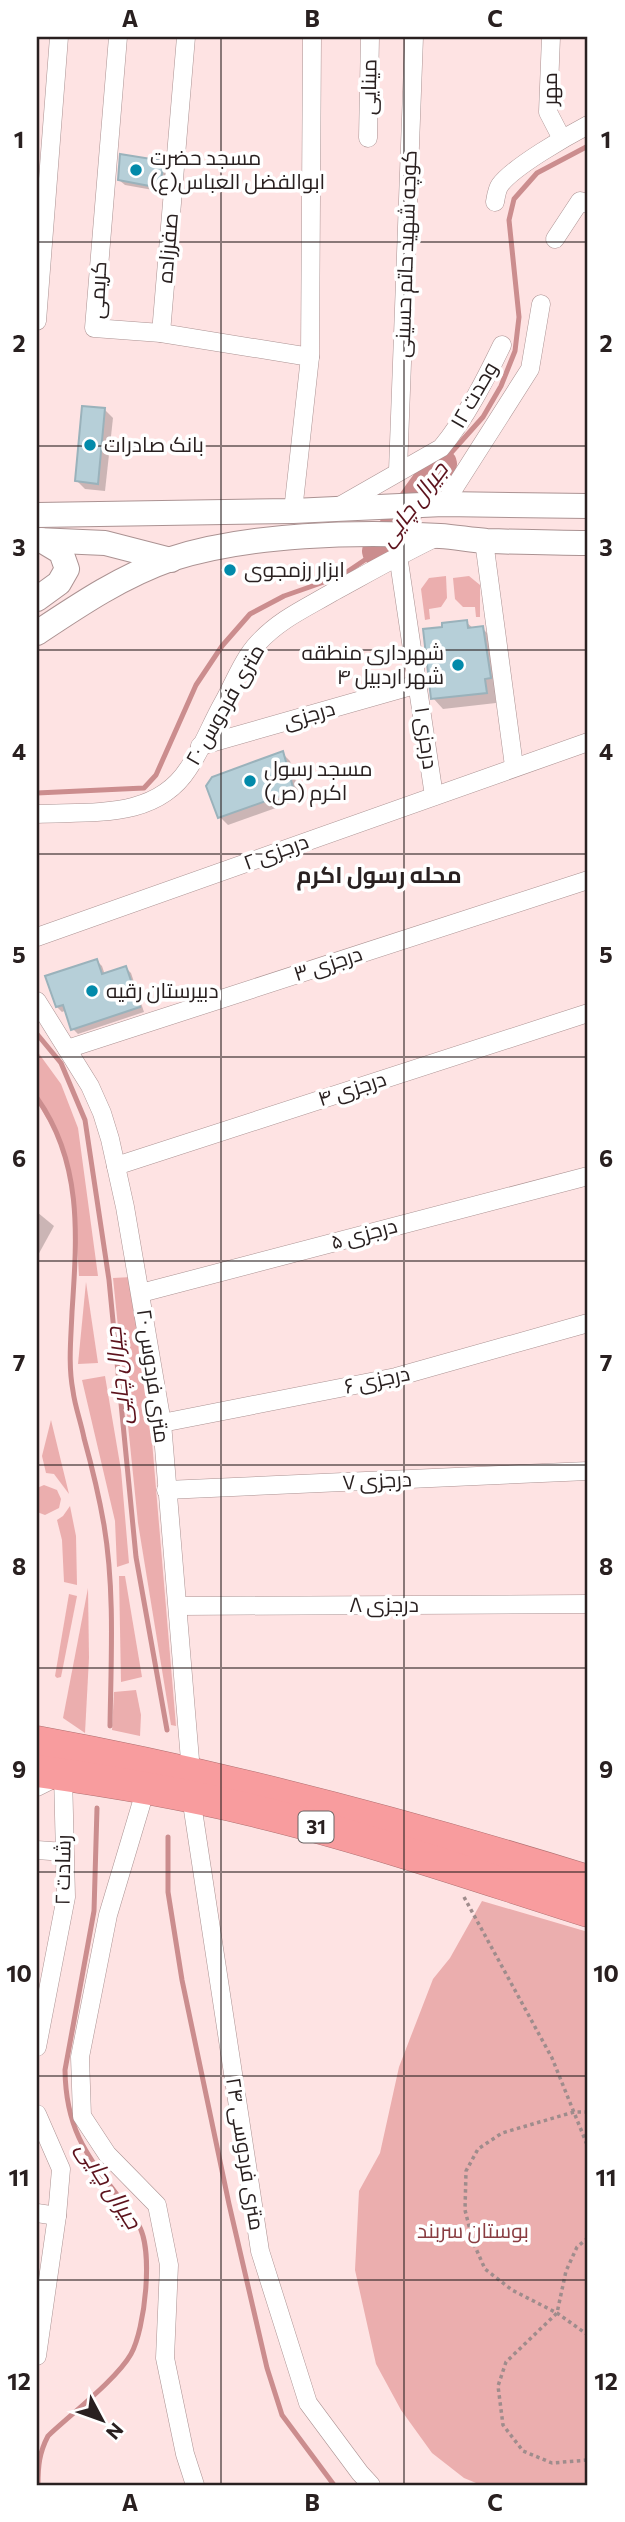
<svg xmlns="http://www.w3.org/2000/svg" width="625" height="2522" viewBox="0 0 625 2522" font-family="Commissioner,Cairo,sans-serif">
<rect width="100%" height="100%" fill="#fee3e3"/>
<g fill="#ebaeae">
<polygon points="446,576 447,598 441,607 429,609 430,619 425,620 421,589 429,578"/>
<polygon points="469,576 480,585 480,617 476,617 475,607 463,607 455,599 453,578"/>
<polygon points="37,1051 61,1084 78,1128 98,1276 79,1276 74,1193 61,1143 37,1102"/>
<polygon points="132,1277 152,1441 176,1726 171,1725 138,1523 113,1278"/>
<polygon points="86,1282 98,1363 78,1364"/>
<polygon points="105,1376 121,1470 129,1563 117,1567 115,1521 82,1380"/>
<polygon points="51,1420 69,1494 54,1474 46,1473 42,1456"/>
<polygon points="44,1485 57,1490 61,1499 59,1508 45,1515 37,1512 37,1488"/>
<polygon points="70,1506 76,1536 77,1585 64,1582 62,1540 57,1520 63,1516"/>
<polygon points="125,1576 142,1677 121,1682 119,1576"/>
<polygon points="88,1588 89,1658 85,1733 63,1718"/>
<polygon points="69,1594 77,1596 61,1677 57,1678 55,1676"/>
<polygon points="136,1690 141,1715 140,1736 112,1730 114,1692"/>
<polygon points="482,1901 588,1932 588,2485 481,2485 464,2478 432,2453 401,2410 376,2364 355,2270 359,2191 380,2153 399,2067 433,1979 450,1958"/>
</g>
<g fill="#0003">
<polygon points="163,163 168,168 164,192 125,185 119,180"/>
<polygon points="105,410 113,418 105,491 85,489 77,481"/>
<polygon points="466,622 474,629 482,628 493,639 500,688 495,689 496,703 443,709 433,698 444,628"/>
<polygon points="282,753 290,761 301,799 228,825 220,817"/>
<polygon points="97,961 102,966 105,975 126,968 131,973 144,1012 78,1034 73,1029 67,1010 62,1012 57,1007"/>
<polygon points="37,1212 54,1226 37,1257"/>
</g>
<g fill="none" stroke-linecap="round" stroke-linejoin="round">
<g stroke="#cb8d8e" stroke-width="5">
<polyline points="441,464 483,417 501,386 515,351 519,317 509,220 514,199 537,173 588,146"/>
<polyline points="37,793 144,788 156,775 196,685 222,646 250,614 284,596 341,576 378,551"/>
<polyline points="37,1034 61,1063 85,1120 109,1280 136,1557 167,1730"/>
<path d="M37,1098C83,1163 77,1237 72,1312C71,1338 68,1365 73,1391C75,1407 81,1422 84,1438C92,1467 99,1496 104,1525C115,1591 111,1660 110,1726"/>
<polyline points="168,1837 168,1892 182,1980 229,2204 267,2368 282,2415 334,2485"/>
<path d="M38,2485C38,2467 39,2453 48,2436C70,2415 117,2379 131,2354C145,2329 154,2249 138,2224C100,2167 66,2145 65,2070L94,1911L97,1808"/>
</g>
<polyline stroke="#cb8d8e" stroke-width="32" points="378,551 441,464"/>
</g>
<g fill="#b6cfd8" stroke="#9ab2bb" stroke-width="2">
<polygon points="120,154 164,161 160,188 118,180"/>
<polygon points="82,406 105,408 98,484 75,481"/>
<polygon points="467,620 468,628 483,626 491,678 485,679 487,693 431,699 423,629 442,627 442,623"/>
<polygon points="283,751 294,791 218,818 206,786 212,777"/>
<polygon points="97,959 102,974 126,966 140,1007 71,1030 63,1005 56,1007 45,976"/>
</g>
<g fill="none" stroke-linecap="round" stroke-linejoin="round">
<defs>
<g id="street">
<polyline points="118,37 94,328 161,333 310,357"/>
<polyline points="551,37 548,112 562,139"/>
<polyline points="368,138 370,37"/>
<path d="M495,202C496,196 497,189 500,185C513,167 567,136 588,125"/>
<polyline points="555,239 580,201 588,204"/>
<polyline points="37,321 59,37"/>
<polyline points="161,333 186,37"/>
<polyline points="398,471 414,37"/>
<polyline points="444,504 530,369 541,304"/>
<path d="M336,508L441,448C466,418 485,380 502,345"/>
<polyline points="293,511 310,357 312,37"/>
<polyline points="484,541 514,766"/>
<polyline points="398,555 434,796"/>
<polyline points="200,746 418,684"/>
<path d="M37,814C91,811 155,820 188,769C202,749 211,724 223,703C234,683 243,659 258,643C280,619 306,608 333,592C368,573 401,554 437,537"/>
<polyline points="37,937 588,742"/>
<polyline points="37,1001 90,1086 102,1113 110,1139 125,1207 162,1423 191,1772"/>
<polyline points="67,1049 588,880"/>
<polyline points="116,1166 588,1013"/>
<polyline points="141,1293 588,1176"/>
<polyline points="162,1423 396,1377 588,1323"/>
<polyline points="166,1490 588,1471"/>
<polyline points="179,1606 588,1604"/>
<polyline points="37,1787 63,1774 66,1897 37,2047"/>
<polyline points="146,1788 108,1915 80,2057 82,2116 107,2154 157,2205 169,2265 165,2358 185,2454 195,2485"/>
<polyline points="191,1797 260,2251 308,2403 360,2473 371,2485"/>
<polyline points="37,1850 64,1852"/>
<polyline points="37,2114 61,2169 57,2216 37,2356"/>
<polyline points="37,2213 57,2216"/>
</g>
<g id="secondary">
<polyline points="37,515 293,511 443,504 588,506"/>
<polyline points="37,540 105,543 171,560"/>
<polyline points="37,599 59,583 67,569 61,552 41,540"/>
<path d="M37,633C79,605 122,576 171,559C248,534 359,531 440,536C456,537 471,540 487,541C521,542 555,543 588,543"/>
</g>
<g id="highway">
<path d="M37,1742C224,1776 407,1825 588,1881"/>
<path d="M37,1771C109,1781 181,1793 251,1810C365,1837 477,1876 588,1911"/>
</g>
</defs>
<use href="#street" stroke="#ab9292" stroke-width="19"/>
<use href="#secondary" stroke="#ab9292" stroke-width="26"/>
<use href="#highway" stroke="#b07172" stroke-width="33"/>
<g stroke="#9f8c8c" stroke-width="3.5" stroke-dasharray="3.5 3.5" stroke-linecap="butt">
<polyline points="464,1897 552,2058 588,2147"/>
<polyline points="588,2112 574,2112 502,2133 478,2149 466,2171 465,2210 473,2242 485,2269 512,2290 557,2313 588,2335"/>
<polyline points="588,2238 577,2247 566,2271 557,2313 506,2362 498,2386 503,2425 523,2451 552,2463 588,2460"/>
</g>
<use href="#street" stroke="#fff" stroke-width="18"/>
<use href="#secondary" stroke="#fff" stroke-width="24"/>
<use href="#highway" stroke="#f89c9e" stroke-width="32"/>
</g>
<path fill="none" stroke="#292020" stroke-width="2" stroke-opacity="0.55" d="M221,37V2485M404,37V2485M37,242H588M37,446H588M37,650H588M37,854H588M37,1057H588M37,1261H588M37,1465H588M37,1668H588M37,1872H588M37,2076H588M37,2280H588"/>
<g fill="#028aaa" stroke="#fff" stroke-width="2.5">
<circle cx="136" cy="170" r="7"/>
<circle cx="90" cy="445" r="7"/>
<circle cx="230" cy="570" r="7"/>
<circle cx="458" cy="665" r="7"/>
<circle cx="250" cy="781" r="7"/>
<circle cx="92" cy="991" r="7"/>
</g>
<g text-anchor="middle" stroke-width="7" stroke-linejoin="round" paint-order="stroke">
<rect fill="#fff" stroke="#696363" stroke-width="2" x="298.5" y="1811.5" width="35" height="31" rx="5"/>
<g font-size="19" font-weight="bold" fill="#292020">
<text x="316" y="1834">31</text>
</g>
<g font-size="21" fill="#292020" stroke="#fff">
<text transform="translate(369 87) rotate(-89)" y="7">مینایی</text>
<text transform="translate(550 89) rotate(-90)" y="7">مهر</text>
<text transform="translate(168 248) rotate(-85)" y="7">صفرزاده</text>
<text transform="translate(406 254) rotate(-88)" y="7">کوچه شهید حاتم حسینی</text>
<text transform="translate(98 290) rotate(-87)" y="7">کریمی</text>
<text transform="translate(474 395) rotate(-60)" y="7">وحدت ۱۲</text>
<text transform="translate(225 705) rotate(-60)" y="7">۲۰ متری فردوس</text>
<text transform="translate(309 715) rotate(-16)" y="7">درجزی</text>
<text transform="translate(426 738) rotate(82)" y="7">درجزی ۱</text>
<text transform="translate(276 852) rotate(-20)" y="7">درجزی ۲</text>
<text transform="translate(328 964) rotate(-18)" y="7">درجزی ۳</text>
<text transform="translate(352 1089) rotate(-18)" y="7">درجزی ۴</text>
<text transform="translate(364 1234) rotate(-15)" y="7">درجزی ۵</text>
<text transform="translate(153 1376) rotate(82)" y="7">۲۰ متری فردوس</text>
<text transform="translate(377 1380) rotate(-12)" y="7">درجزی ۶</text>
<text transform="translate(377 1481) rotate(-3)" y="7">درجزی ۷</text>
<text x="384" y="1612">درجزی ۸</text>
<text transform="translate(63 1870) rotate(-89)" y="7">رشادت ۲</text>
<text transform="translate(245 2154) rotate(81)" y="7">۲۴ متری فردوسی</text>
</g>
<g font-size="21" fill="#292020" stroke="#fff" text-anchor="start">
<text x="150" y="165">مسجد حضرت<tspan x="150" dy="24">ابوالفضل العباس(ع)</tspan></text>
<text x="104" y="452">بانک صادرات</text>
<text x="244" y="577">ابزار رزمجوی</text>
<text x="444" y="660" text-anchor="end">شهرداری منطقه<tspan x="444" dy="24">۴ شهر اردبیل</tspan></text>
<text x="264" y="776">مسجد رسول<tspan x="264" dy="24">اکرم (ص)</tspan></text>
<text x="106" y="998">دبیرستان رقیه</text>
</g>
<g font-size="21" fill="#893c41" stroke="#fff">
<text x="473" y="2238">بوستان سربند</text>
</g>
<g font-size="23" font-style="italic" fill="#5c121c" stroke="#fff">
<text transform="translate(413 504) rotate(-53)" y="8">جیرال چایی</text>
<text transform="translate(118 1376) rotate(-96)" y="8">جیرال چایی</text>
<text transform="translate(109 2185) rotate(57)" y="8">جیرال چایی</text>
</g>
<g font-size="23" font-weight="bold" fill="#292020" stroke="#fff">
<text x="379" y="883">محله رسول اکرم</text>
</g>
</g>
<rect width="625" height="2522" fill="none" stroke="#ffffff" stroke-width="77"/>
<g transform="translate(102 2420) rotate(131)" stroke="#ffffff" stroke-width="5" paint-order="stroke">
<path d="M0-5L12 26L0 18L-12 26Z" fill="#292020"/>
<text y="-10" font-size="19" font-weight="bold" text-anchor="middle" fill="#292020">N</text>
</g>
<rect x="38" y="38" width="548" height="2446" fill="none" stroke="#292020" stroke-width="2.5"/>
<g font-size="23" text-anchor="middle" font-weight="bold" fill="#292020">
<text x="130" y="27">A</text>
<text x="312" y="27">B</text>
<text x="495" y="27">C</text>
<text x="19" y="148">1</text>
<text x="606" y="148">1</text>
<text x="19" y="352">2</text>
<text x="606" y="352">2</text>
<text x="19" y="556">3</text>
<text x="606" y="556">3</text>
<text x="19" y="760">4</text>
<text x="606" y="760">4</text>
<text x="19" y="963">5</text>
<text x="606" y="963">5</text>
<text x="19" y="1167">6</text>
<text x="606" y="1167">6</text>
<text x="19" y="1371">7</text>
<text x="606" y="1371">7</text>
<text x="19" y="1575">8</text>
<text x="606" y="1575">8</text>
<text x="19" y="1778">9</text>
<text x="606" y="1778">9</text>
<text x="19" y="1982">10</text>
<text x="606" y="1982">10</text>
<text x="19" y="2186">11</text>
<text x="606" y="2186">11</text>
<text x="19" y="2390">12</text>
<text x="606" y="2390">12</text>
<text x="130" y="2511">A</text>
<text x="312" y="2511">B</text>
<text x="495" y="2511">C</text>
</g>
</svg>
